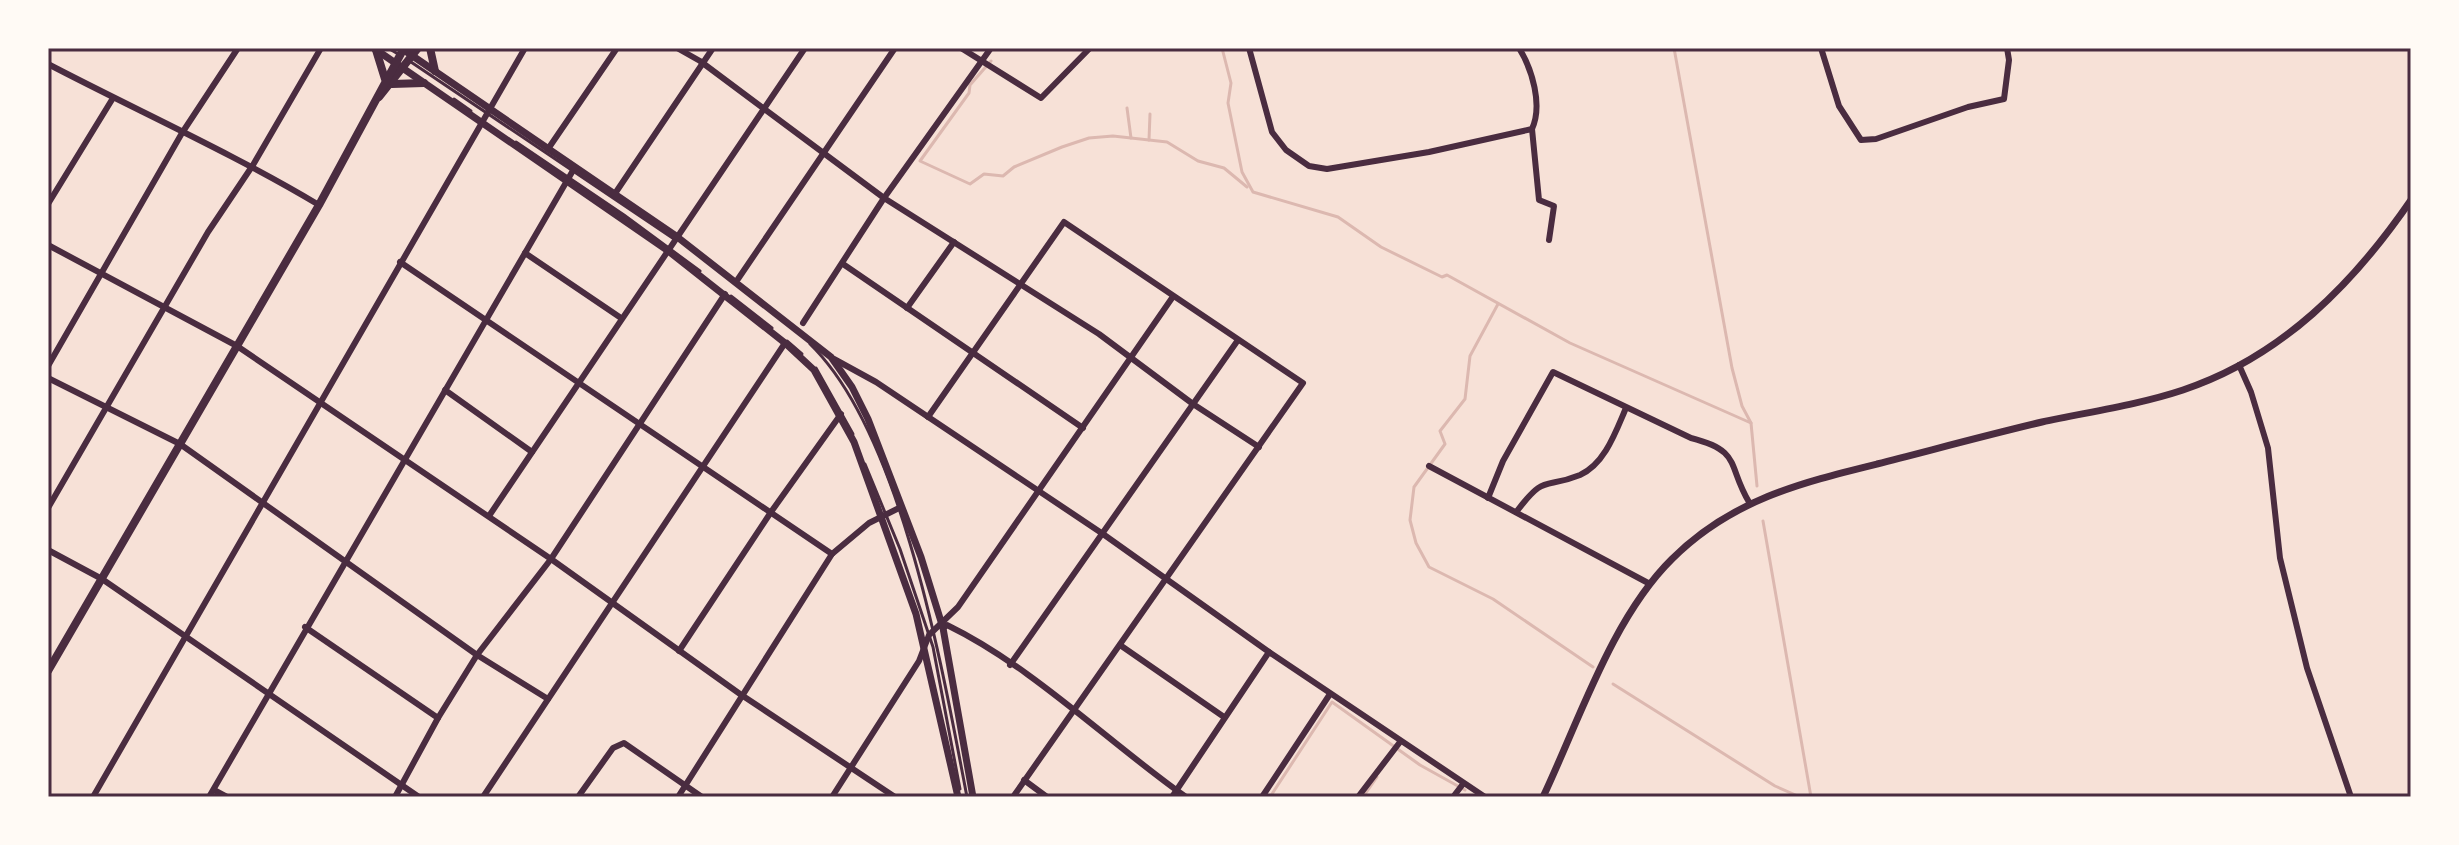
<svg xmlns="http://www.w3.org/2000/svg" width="2459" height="845" viewBox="0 0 2459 845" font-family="Raleway,sans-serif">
<rect width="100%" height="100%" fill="#f7e1d7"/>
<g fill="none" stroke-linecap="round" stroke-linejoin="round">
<g stroke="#dcb8b0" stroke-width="3">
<polyline points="1222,48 1231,83 1228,103 1242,172 1253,192 1338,217 1381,247 1442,277 1447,275 1570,343 1751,423"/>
<polyline points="1674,48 1732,368 1742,406 1751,423 1757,486"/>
<polyline points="991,61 970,85 969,93 920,161 970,184 984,174 1003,176 1014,167 1062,147 1089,138 1113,136 1167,142 1198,161 1224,168 1247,187"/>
<polyline points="1127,108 1131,138"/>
<polyline points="1149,140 1150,114"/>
<polyline points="1498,304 1470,356 1465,399 1440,431 1445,444 1414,487 1410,520 1416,543 1429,567 1493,599 1593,667"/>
<polyline points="1763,521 1811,797"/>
<polyline points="1613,684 1775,786 1800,797"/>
<polyline points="1270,797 1332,702 1420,765 1465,790"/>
<polyline points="1363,797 1377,777"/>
</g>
<g stroke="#4a2c40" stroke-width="3">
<polyline points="388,48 398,54"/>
<polyline points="408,60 674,239"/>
<polyline points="454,99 471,111"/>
<polyline points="516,142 624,215 700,271"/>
<polyline points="731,296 772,328"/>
<polyline points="787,341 802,354"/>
<path d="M810,344C902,433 943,672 967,797"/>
<polyline points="816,368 853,434"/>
<polyline points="865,464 900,549 933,647 960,789"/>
</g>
<g stroke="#4a2c40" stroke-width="6">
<polyline points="677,48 700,61 884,198 1099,334 1193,404 1259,447"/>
<polyline points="961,48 1041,98 1090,48"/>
<path d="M1249,48L1272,132L1286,150L1309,166L1327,169L1429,152L1532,129C1543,105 1532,69 1519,48"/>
<polyline points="1821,48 1839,106 1861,140 1876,139 1968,107 2004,99 2009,60 2007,48"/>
<path d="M48,64C138,111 232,153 319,205"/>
<polyline points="1532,129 1539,200 1554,206 1549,240"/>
<polyline points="548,149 617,48"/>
<polyline points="614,195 713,48"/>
<polyline points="48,204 113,98"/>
<polyline points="48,245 237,346 551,559 740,694 895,797"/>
<polyline points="525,253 621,318"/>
<polyline points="400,262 832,554"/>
<polyline points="843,264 1083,428"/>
<polyline points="738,279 895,48"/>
<polyline points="907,308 954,242"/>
<polyline points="803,323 884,198 991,48"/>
<polyline points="834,359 876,382 1103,534 1269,652 1485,797"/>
<polyline points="2239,365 2251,392 2268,448 2280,558 2307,668 2351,797"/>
<polyline points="48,366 182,133 238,48"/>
<polyline points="48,378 180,444 477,655 548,699"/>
<polyline points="445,390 532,452"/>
<polyline points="928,417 1064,222 1303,383 1013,797"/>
<polyline points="1429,466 1650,584"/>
<path d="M1488,498L1503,461L1553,372L1691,438C1742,451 1727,465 1749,502"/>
<polyline points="48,508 208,232 253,165 321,48"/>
<path d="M1517,511C1546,473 1543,490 1580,475C1605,464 1616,431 1626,408"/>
<polyline points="489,516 805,48"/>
<polyline points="48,550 102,579 419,797"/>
<polyline points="305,627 438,718"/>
<path d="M943,628L947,625C1033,667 1108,742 1186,797"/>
<polyline points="1120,645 1224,717"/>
<polyline points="679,651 771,512 841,414"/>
<polyline points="1010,665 1238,340"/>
<polyline points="1024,780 1047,797"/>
<polyline points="214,790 227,797"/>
<polyline points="93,797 525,48"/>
<polyline points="209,797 575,167"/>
<polyline points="395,797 438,718 477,655 551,559 725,294"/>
<polyline points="483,797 785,343"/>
<polyline points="578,797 613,748 624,743 702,797"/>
<polyline points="678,797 832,554 869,523 901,507"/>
<polyline points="832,797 919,661 929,635 958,607 1172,298"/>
<polyline points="1172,797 1269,652"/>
<polyline points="1262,797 1330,694"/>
<polyline points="1358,797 1400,742"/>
<polyline points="1453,797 1463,784"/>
</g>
<g stroke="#4a2c40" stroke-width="7">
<polyline points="401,48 676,236 831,357 852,387 868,419 921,557 943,628 973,797"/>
<polyline points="375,49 667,250 785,343 814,370 854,442 916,614 958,797"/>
<path d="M1543,797C1579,721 1612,618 1672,559C1731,500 1800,483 1877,464C1932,450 1987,435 2042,422C2088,412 2138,405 2183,390C2282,357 2354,283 2411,200"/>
</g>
<g stroke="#4a2c40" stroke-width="8">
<polyline points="430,48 435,71"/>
<polyline points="376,50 385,79"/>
<polyline points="392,84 424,83"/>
<polyline points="379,97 418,48"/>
<polyline points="48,671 319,205 404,48"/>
</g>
</g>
<rect width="2459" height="845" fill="none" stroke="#fffaf5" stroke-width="100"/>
<rect x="50" y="50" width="2359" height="745" fill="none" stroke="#4a2c40" stroke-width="3"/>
</svg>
